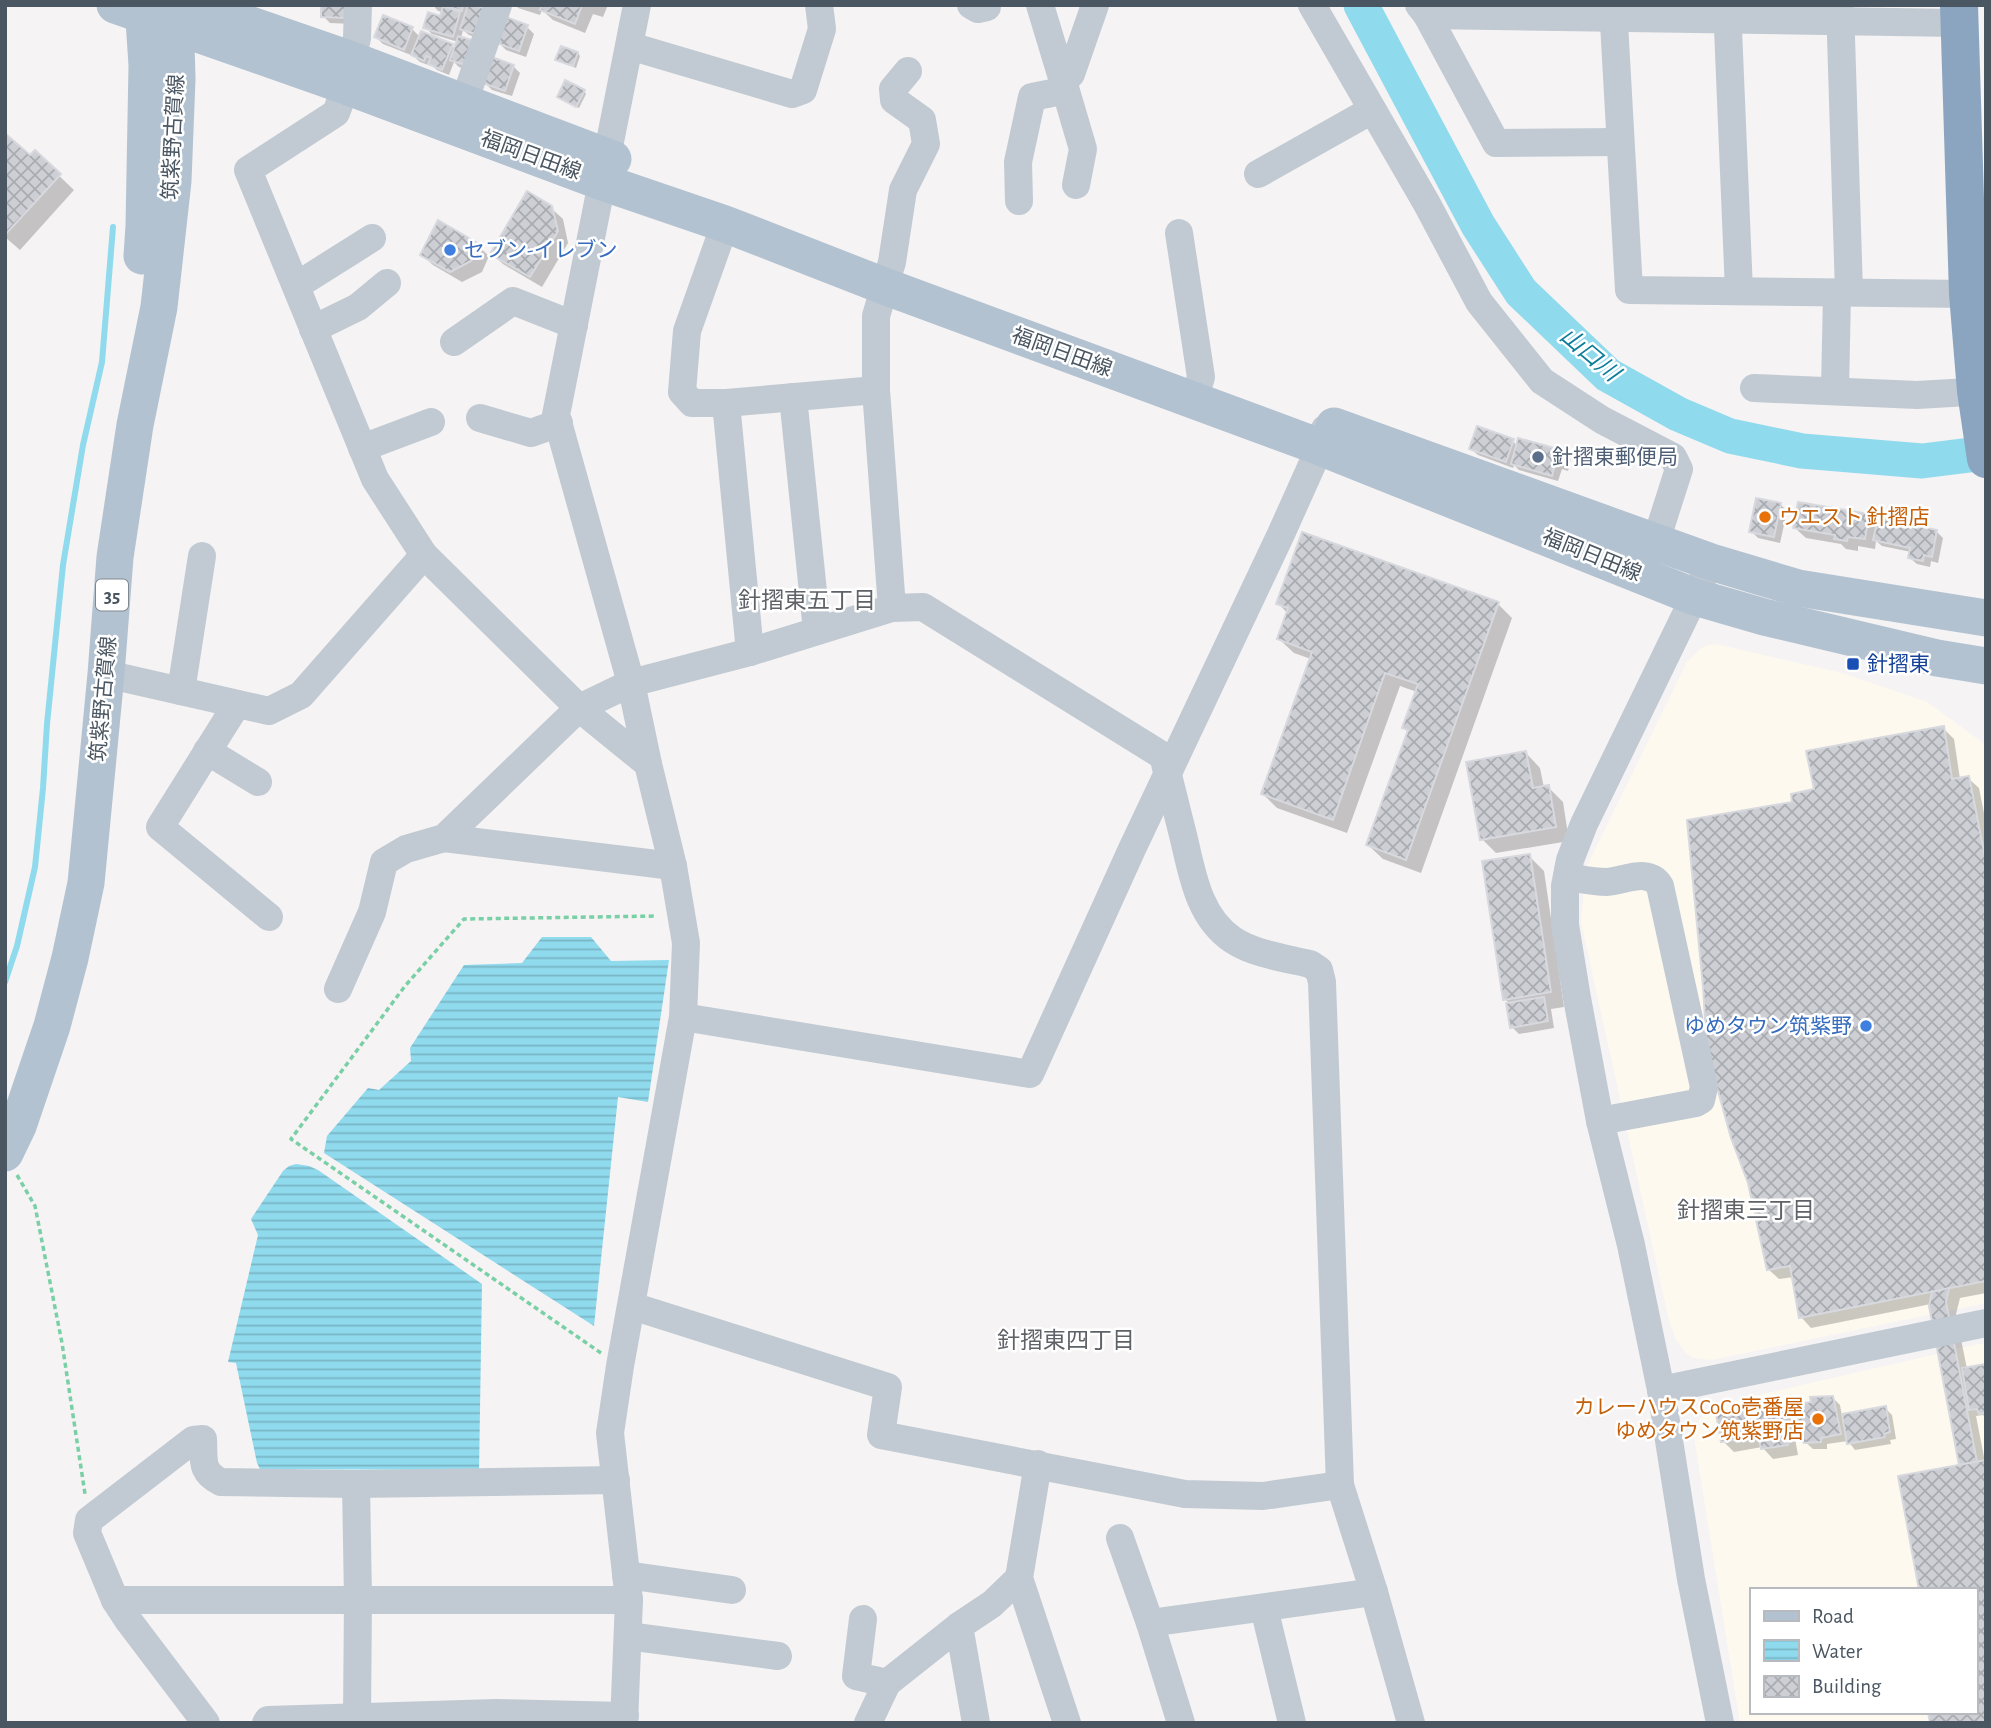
<svg xmlns="http://www.w3.org/2000/svg" width="1991" height="1728" viewBox="0 0 1991 1728" font-family="'Alegreya Sans','Noto Sans JP',sans-serif">
<defs>
<pattern id="water-rules" width="6" height="5" patternUnits="userSpaceOnUse" patternTransform="scale(1.75)"><rect width="6" height="5" fill="#90daee"/><path d="M0 2.5h6" fill="none" stroke="#78b4c4"/></pattern>
<pattern id="building-cross-hatch" width="8" height="8" patternUnits="userSpaceOnUse" patternTransform="scale(1.75)"><rect width="8" height="8" fill="#cdcfd5"/><path d="M0 0l8 8M0 8l8-8" fill="none" stroke="#a8abb0"/></pattern>
</defs>
<rect width="100%" height="100%" fill="#f5f3f3"/>
<path fill="#fdf9ef" fill-rule="evenodd" d="M1716,644L1842,673L1927,702L1986,745V1303L1945,1312L1952,1349L1986,1343V1723H1740L1693,1431L1700,1419L1715,1405L1941,1353L1933,1314L1712,1360L1693,1358L1685,1352L1676,1340L1669,1321L1581,922L1586,868L1687,662L1700,649L1708,645ZM1751,1590H1975V1712H1751Z"/>
<g fill="url(#water-rules)">
<polygon points="542,937 591,937 611,961 669,960 648,1102 618,1097 594,1326 324,1153 327,1136 368,1088 379,1090 411,1061 410,1048 464,965 522,963"/>
<polygon points="296,1164 309,1166 318,1170 482,1284 479,1473 466,1470 260,1469 257,1463 236,1363 228,1362 258,1235 251,1219 283,1171 289,1166"/>
</g>
<g fill="#0003">
<polygon points="354,5 353,24 330,23 323,16"/>
<polygon points="433,5 477,5 487,42 469,35 463,30 461,38 478,73 459,67 454,62 449,75 437,70 431,65 431,66 420,62 411,54 411,55 383,44 376,37 412,29 420,37 452,46 455,49 458,42 432,34 425,27 441,18 443,12 438,11"/>
<polygon points="516,5 608,5 603,17 593,14 585,33 553,20 542,10 540,15 518,8"/>
<polygon points="527,27 534,34 526,57 506,50 499,43"/>
<polygon points="578,53 580,56 576,68 560,62 557,59"/>
<polygon points="513,66 520,73 512,96 492,90 485,83"/>
<polygon points="584,91 586,94 579,108 559,97"/>
<polygon points="5,140 30,158 35,153 74,190 20,250 5,237"/>
<polygon points="551,208 563,219 568,243 542,287 503,264 492,254"/>
<polygon points="478,246 489,256 482,272 462,282 433,265 422,255"/>
<polygon points="1513,441 1517,446 1564,452 1571,459 1568,471 1562,469 1558,481 1519,470 1514,465 1513,468 1478,455 1471,449"/>
<polygon points="1780,504 1787,511 1780,543 1758,538 1751,531"/>
<polygon points="1868,516 1878,526 1936,531 1943,538 1938,563 1931,561 1930,567 1917,564 1910,558 1911,552 1882,546 1876,541 1875,549 1858,546 1858,551 1846,549 1841,544 1806,538 1795,528"/>
<polygon points="1278,603 1498,604 1512,618 1421,873 1383,859 1368,845 1409,732 1404,727 1417,692 1400,686 1347,833 1277,808 1263,794 1311,659 1294,653 1279,639 1288,614"/>
<polygon points="1943,728 1954,739 1960,779 1968,778 1979,788 1986,823 1986,1293 1960,1298 1956,1314 1967,1369 1986,1366 1986,1418 1983,1415 1976,1416 1985,1462 1975,1712 1975,1590 1963,1466 1931,1304 1811,1328 1801,1317 1794,1277 1779,1279 1768,1269 1794,803 1816,790"/>
<polygon points="1526,753 1540,768 1544,788 1548,787 1563,802 1569,841 1496,853 1482,839"/>
<polygon points="1529,856 1544,871 1564,1007 1551,1009 1554,1028 1519,1034 1512,1027 1510,1004 1505,999"/>
<polygon points="1833,1398 1840,1405 1842,1416 1885,1408 1892,1415 1896,1439 1890,1440 1891,1444 1855,1450 1848,1441 1827,1444 1827,1449 1813,1449 1802,1439"/>
<polygon points="1780,1405 1791,1416 1798,1455 1773,1459 1762,1447 1734,1452 1723,1441"/>
</g>
<g fill="none" stroke-linecap="round" stroke-linejoin="round">
<polyline stroke="#90daee" stroke-width="6" points="5,982 17,946 35,867 43,788 47,724 63,565 83,445 102,362 113,227"/>
<polyline stroke="#90daee" stroke-width="35" points="1361,5 1478,225 1521,292 1608,375 1678,414 1730,436 1802,451 1922,461 1986,453"/>
</g>
<g fill="url(#building-cross-hatch)" stroke="#d7d9de" stroke-width="2">
<polygon points="321,5 347,5 347,18 321,17"/>
<polygon points="442,5 463,5 462,11"/>
<polygon points="468,5 475,5 489,10 481,36 460,29"/>
<polygon points="542,5 582,5 575,24 540,10"/>
<polygon points="443,6 460,12 453,37 423,28 428,12 440,16"/>
<polygon points="383,15 413,27 404,50 374,37"/>
<polygon points="506,17 528,25 519,51 497,43"/>
<polygon points="421,31 453,44 442,70 428,64 431,58 426,56 424,61 411,55"/>
<polygon points="458,36 479,42 471,67 450,60"/>
<polygon points="561,46 578,52 573,66 555,60"/>
<polygon points="492,57 514,65 505,91 483,83"/>
<polygon points="565,80 585,90 576,107 557,97"/>
<polygon points="7,135 30,155 35,150 61,174 5,235 5,137"/>
<polygon points="527,191 552,206 558,231 530,277 490,254"/>
<polygon points="438,220 479,244 471,261 450,272 420,255"/>
<polygon points="1477,426 1514,439 1506,462 1469,449"/>
<polygon points="1518,438 1565,451 1561,465 1555,464 1552,476 1511,464"/>
<polygon points="1756,498 1781,503 1774,537 1749,532"/>
<polygon points="1798,502 1869,514 1865,539 1848,537 1847,541 1834,539 1835,535 1793,528"/>
<polygon points="1878,518 1937,530 1932,557 1924,555 1923,561 1908,558 1910,548 1873,540"/>
<polygon points="1302,532 1499,602 1406,860 1366,845 1408,730 1402,728 1418,684 1385,673 1333,820 1261,794 1312,652 1277,639 1288,608 1276,604"/>
<polygon points="1944,726 1952,779 1969,776 1986,862 1986,1281 1799,1318 1790,1266 1767,1270 1748,1183 1731,1138 1707,1051 1703,987 1687,820 1792,802 1791,794 1814,789 1806,751"/>
<polygon points="1526,751 1533,788 1549,785 1556,827 1480,840 1466,762"/>
<polygon points="1530,854 1551,992 1503,1000 1482,861"/>
<polygon points="1544,997 1548,1021 1510,1028 1506,1003"/>
<polygon points="1949,1288 1946,1302 1977,1462 1959,1465 1929,1306 1932,1292"/>
<polygon points="1986,1364 1986,1413 1979,1414 1977,1409 1969,1410 1962,1368"/>
<polygon points="1833,1396 1841,1434 1821,1438 1821,1442 1804,1443 1800,1439 1796,1404 1811,1402 1810,1397"/>
<polygon points="1781,1403 1788,1445 1761,1449 1758,1436 1721,1442 1716,1414"/>
<polygon points="1886,1406 1890,1432 1884,1434 1885,1437 1847,1444 1842,1414"/>
<polygon points="1986,1460 1986,1723 1930,1723 1928,1712 1975,1712 1975,1590 1919,1590 1898,1476"/>
</g>
<g fill="none" stroke-linecap="round" stroke-linejoin="round">
<g stroke="#7ad0a6" stroke-width="3.5" stroke-dasharray="5 3.5" stroke-linecap="butt">
<polyline points="17,1175 35,1206 62,1343 85,1494"/>
<polyline points="601,1353 291,1139 405,986 464,919 657,916"/>
</g>
<g stroke="#c1cad2" stroke-width="28">
<polyline points="358,5 357,38 346,86 336,113 248,170 375,479 424,555 579,708 648,764"/>
<polyline points="971,5 978,9 987,7 987,5"/>
<polyline points="1040,5 1063,81 1071,74 1095,5"/>
<polyline points="1312,5 1427,204 1479,302 1542,381 1602,420 1673,457 1679,469 1656,541"/>
<polyline points="1419,5 1427,15 1496,143 1620,142"/>
<polyline points="1613,5 1629,290 1968,294"/>
<polyline points="1727,5 1739,291"/>
<polyline points="1840,5 1849,292"/>
<polyline points="1427,15 1959,23"/>
<polyline points="630,46 792,94 803,90 822,29 819,5"/>
<polyline points="1063,81 1083,149 1076,185"/>
<polyline points="464,102 498,5"/>
<polyline points="1258,174 1372,110"/>
<polyline points="1019,201 1018,162 1032,97 1057,92 1063,81"/>
<polyline points="725,224 687,331 682,392 692,403 726,403 876,390"/>
<polyline points="1179,233 1201,377 1194,400"/>
<polyline points="296,286 372,238"/>
<polyline points="313,329 358,307 387,283"/>
<polyline points="454,342 513,301 574,325"/>
<polyline points="1754,388 1917,395 1986,391"/>
<polyline points="1835,391 1837,293"/>
<polyline points="793,397 817,631"/>
<polyline points="726,403 750,652"/>
<polyline points="480,418 531,433 559,423"/>
<polyline points="362,448 431,422"/>
<polyline points="1702,581 1584,824 1570,860 1565,886 1565,925 1577,998 1600,1121 1631,1245 1661,1390 1691,1579 1720,1723"/>
<polyline points="892,608 876,390 876,316 892,262 903,190 926,144 922,120 894,100 893,89 908,71"/>
<polyline points="106,674 269,711 301,695 424,555"/>
<polyline points="181,691 202,556"/>
<polyline points="237,704 160,827 269,917"/>
<polyline points="207,751 258,782"/>
<polyline points="444,838 673,866"/>
<path d="M1567,877C1580,879 1593,882 1607,882C1624,881 1649,867 1660,886L1704,1087L1701,1100L1696,1103L1600,1121"/>
<path d="M338,989L372,912L384,862L406,849L444,838L579,708L631,683L750,652L892,608L923,607L1163,756C1170,782 1176,808 1183,835C1192,872 1198,917 1233,940C1254,954 1285,958 1310,964L1319,970L1322,982L1340,1485L1374,1592L1411,1723"/>
<polyline points="683,1017 1030,1074 1132,849 1281,534 1320,447 1325,429"/>
<polyline points="632,1306 888,1387 881,1435 1185,1494 1263,1496 1340,1485"/>
<polyline points="1661,1390 1986,1323"/>
<polyline points="1038,1464 1019,1578 1067,1723"/>
<polyline points="356,1484 358,1599 357,1716"/>
<polyline points="1120,1538 1150,1623"/>
<polyline points="626,1575 732,1590"/>
<polyline points="115,1600 629,1600"/>
<polyline points="1264,1608 1292,1723"/>
<polyline points="863,1619 856,1676 887,1683"/>
<polyline points="959,1626 976,1723"/>
<polyline points="628,1636 778,1656"/>
<path d="M206,1723L128,1620L115,1600L87,1533L89,1520L193,1440L203,1439C204,1460 200,1472 221,1482L356,1484L616,1480"/>
<polyline points="266,1723 268,1720 496,1713 625,1716"/>
<polyline points="624,1723 629,1600 610,1433 620,1366 683,1017 686,943 673,866 648,764 631,683 556,415 637,5"/>
<polyline points="868,1723 887,1683 959,1626 992,1604 1019,1578"/>
<polyline points="1181,1723 1150,1623 1374,1592"/>
</g>
<g stroke="#b3c2d1" stroke-width="37">
<polyline points="115,5 346,86 602,182 725,224 884,286 1320,447 1695,597 1764,617 1937,658 1986,666"/>
<polyline points="169,10 175,8 219,14 352,60 613,159"/>
<polyline points="142,256 144,226 147,65 143,5"/>
<polyline points="1334,426 1711,562 1798,588 1986,618"/>
<polyline points="5,1153 18,1126 52,1026 70,958 86,883 106,674 115,557 135,425 159,307 173,181 177,79 175,6"/>
</g>
<polyline stroke="#8ba5c1" stroke-width="38" points="1959,5 1968,294 1976,391 1986,459"/>
</g>
<g fill="#3f7fe0" stroke="#fff" stroke-width="2.5">
<circle cx="450" cy="250" r="7"/>
<circle cx="1866" cy="1026" r="7"/>
</g>
<circle fill="#5c6f8a" stroke="#fff" stroke-width="2.5" cx="1538" cy="457" r="7"/>
<g fill="#e8710a" stroke="#fff" stroke-width="2.5">
<circle cx="1765" cy="517" r="7"/>
<circle cx="1818" cy="1419" r="7"/>
</g>
<rect fill="#1a4fb4" stroke="#fff" stroke-width="2.5" x="1846" y="657" width="14" height="14" rx="3.5"/>
<g text-anchor="middle" stroke-width="5" stroke-linejoin="round" paint-order="stroke">
<rect fill="#fff" stroke="#808990" stroke-width="2" x="96" y="579.5" width="32" height="31" rx="5"/>
<g font-size="19" font-weight="bold" fill="#4a5661">
<text x="112" y="602">35</text>
</g>
<g font-size="21" fill="#4a5661" stroke="#fff">
<text transform="translate(173 137) rotate(-87)" y="7">筑紫野古賀線</text>
<text transform="translate(531 155) rotate(20)" y="7">福岡日田線</text>
<text transform="translate(1062 352) rotate(20)" y="7">福岡日田線</text>
<text transform="translate(1592 555) rotate(22)" y="7">福岡日田線</text>
<text transform="translate(103 699) rotate(-85)" y="7">筑紫野古賀線</text>
</g>
<g font-size="21" fill="#366cbe" stroke="#fff" text-anchor="start">
<text x="464" y="257">セブン-イレブン</text>
<text x="1852" y="1033" text-anchor="end">ゆめタウン筑紫野</text>
</g>
<g font-size="21" fill="#4e5e75" stroke="#fff" text-anchor="start">
<text x="1552" y="464">針摺東郵便局</text>
</g>
<g font-size="21" fill="#c56008" stroke="#fff" text-anchor="start">
<text x="1779" y="524">ウエスト 針摺店</text>
<text x="1804" y="1414" text-anchor="end">カレーハウスCoCo壱番屋<tspan x="1804" dy="24">ゆめタウン筑紫野店</tspan></text>
</g>
<g font-size="21" fill="#164399" stroke="#fff" text-anchor="start">
<text x="1867" y="671">針摺東</text>
</g>
<g font-size="23" font-style="italic" fill="#0c7c9b" stroke="#fff">
<text transform="translate(1590 354) rotate(40)" y="8">山口川</text>
</g>
<g font-size="23" fill="#5f6368" stroke="#fff">
<text x="807" y="608">針摺東五丁目</text>
<text x="1746" y="1218">針摺東三丁目</text>
<text x="1066" y="1348">針摺東四丁目</text>
</g>
</g>
<rect width="1991" height="1728" fill="none" stroke="#4a5661" stroke-width="14"/>
<rect x="1750" y="1588" width="228" height="126" fill="#ffffff" stroke="#b7bbc0" stroke-width="2"/>
<rect x="1764" y="1611" width="35" height="10" fill="#b3c2d1" stroke="#b7bbc0" stroke-width="2"/>
<text x="1812" y="1623" font-size="21" fill="#4a5661">Road</text>
<rect x="1764" y="1640" width="35" height="21" fill="url(#water-rules)" stroke="#b7bbc0" stroke-width="2"/>
<text x="1812" y="1658" font-size="21" fill="#4a5661">Water</text>
<rect x="1764" y="1676" width="35" height="21" fill="url(#building-cross-hatch)" stroke="#b7bbc0" stroke-width="2"/>
<text x="1812" y="1693" font-size="21" fill="#4a5661">Building</text>
</svg>
